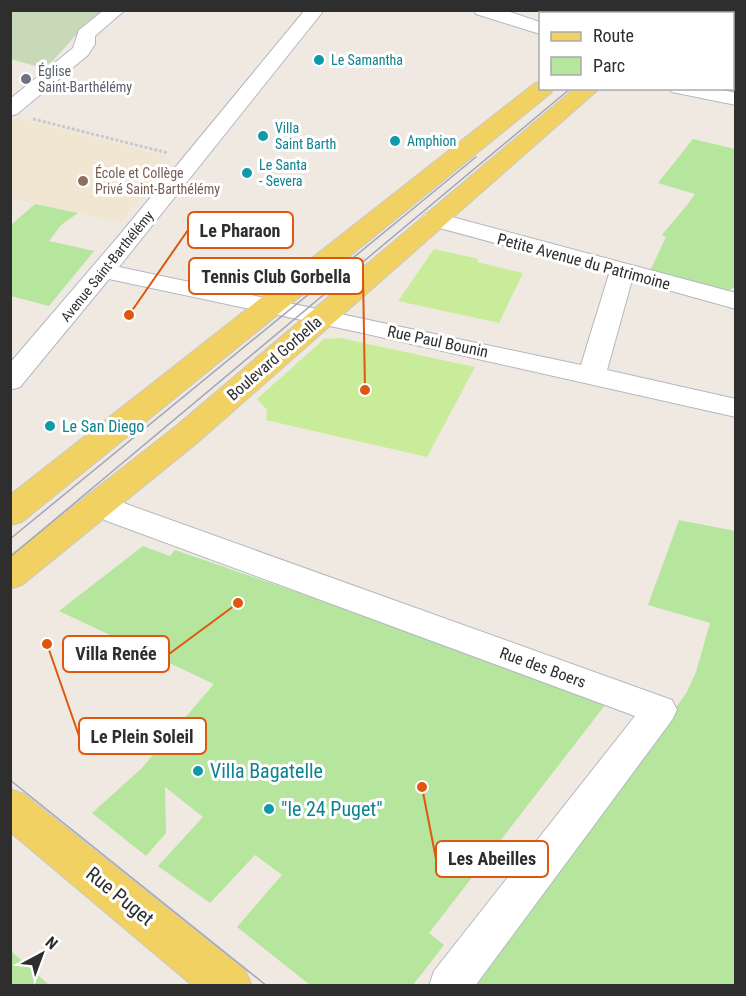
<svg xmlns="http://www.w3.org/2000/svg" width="746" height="996" viewBox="0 0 746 996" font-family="'Roboto Condensed',sans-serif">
<rect width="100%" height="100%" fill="#efe9e1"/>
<polygon fill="#f0e6d1" points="14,117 165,156 170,164 120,222 11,199 10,121"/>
<g fill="#b6e59e">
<path d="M693,139L735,149L736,286L728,291L650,271L666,237L662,235C673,221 685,209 695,194L658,183Z"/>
<polygon points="35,204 78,213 61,225 49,241 94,251 49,306 11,296 11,225"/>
<polygon points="679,520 735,531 735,985 476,986 687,692 696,672 710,623 648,605"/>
<polygon points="143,546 170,556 175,550 609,700 429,933 444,945 413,985 310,985 237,927 282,875 255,855 210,903 158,866 203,817 165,787 166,833 146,856 92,813 141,769 214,684 59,611"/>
<polygon points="11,951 49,985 11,985"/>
</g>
<polygon fill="#c8d9b8" points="10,11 107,11 83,27 50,64 40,63 35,66 11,59"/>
<g fill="#c9ec9a">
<polygon points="434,249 479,259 477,262 523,273 499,323 398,301"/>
<polygon points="340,338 475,367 427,457 266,420 267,410 257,399 324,339"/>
</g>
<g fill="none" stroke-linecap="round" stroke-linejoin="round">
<defs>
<g id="minor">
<polygon points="104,10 125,10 95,36 95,44 88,55 17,114 10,116 10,99 73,48 79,30"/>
<polygon points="305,10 324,10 119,267 581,365 609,274 425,224 421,219 425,214 433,212 736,293 736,309 632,280 607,370 736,399 736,417 358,332 109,279 20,387 10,390 10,363 117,238"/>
<polygon points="474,10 504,10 540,22 540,34 476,14"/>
<polygon points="732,41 736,42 736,54 732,53"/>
<polygon points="669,88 714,88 736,93 736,105 672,92"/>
<polygon points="101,493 129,505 672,700 677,710 672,720 475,986 429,986 434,971 635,716 107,521 90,512 86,504 90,496"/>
</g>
<g id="major">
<polygon points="628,10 649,10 647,14 626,14"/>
<polygon points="670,10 692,10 690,14 668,14"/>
<polygon points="540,82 540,88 554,88 551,93 22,522 10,525 10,495 535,83"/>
<polygon points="575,88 600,88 198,442 22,585 10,589 10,556 176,426"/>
<polygon points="10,789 24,794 245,970 252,986 193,986 10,832"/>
</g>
</defs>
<use href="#minor" stroke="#b4b7c1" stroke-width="2"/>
<use href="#major" stroke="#c9c9c9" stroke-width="2"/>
<polyline stroke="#c9c9c9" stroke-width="3" stroke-dasharray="3 2" stroke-linecap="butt" points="33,119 168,153"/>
<use href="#minor" fill="#fff" fill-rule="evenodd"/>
<use href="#major" fill="#f2d163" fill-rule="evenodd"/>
<g stroke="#a3a6b8" stroke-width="1.5">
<polyline points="651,14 655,10"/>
<polyline points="10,539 476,157"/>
<polyline points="10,557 571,88"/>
<polyline points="10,780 267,986"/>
</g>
</g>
<g fill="#0f9aa8" stroke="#fff" stroke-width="2">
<circle cx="319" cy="60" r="6"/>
<circle cx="263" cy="136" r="6"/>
<circle cx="395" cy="141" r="6"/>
<circle cx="247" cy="173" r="6"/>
<circle cx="50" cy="426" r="6"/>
<circle cx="198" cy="771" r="6"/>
<circle cx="269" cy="809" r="6"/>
</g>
<circle fill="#6b7280" stroke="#fff" stroke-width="2" cx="26" cy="79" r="6"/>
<circle fill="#8d6e63" stroke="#fff" stroke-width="2" cx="83" cy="181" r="6"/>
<g text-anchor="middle" stroke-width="6" stroke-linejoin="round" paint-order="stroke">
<g font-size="14" fill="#0d838f" stroke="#fff" text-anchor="start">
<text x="331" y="65">Le Samantha</text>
<text x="275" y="133">Villa<tspan x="275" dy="16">Saint Barth</tspan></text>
<text x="407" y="146">Amphion</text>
<text x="259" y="170">Le Santa<tspan x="259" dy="16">- Severa</tspan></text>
</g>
<g font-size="14" fill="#5b616d" stroke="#fff" text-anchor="start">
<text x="38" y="76">Église<tspan x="38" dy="16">Saint-Barthélémy</tspan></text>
</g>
<g font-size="14" fill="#785e54" stroke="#fff" text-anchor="start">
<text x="95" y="178">École et Collège<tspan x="95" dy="16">Privé Saint-Barthélémy</tspan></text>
</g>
<g font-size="14" fill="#2e2e2e" stroke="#fff">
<text transform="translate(107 266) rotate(-51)" y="5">Avenue Saint-Barthélémy</text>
</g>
<g font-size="16" fill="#2e2e2e" stroke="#fff">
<text transform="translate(584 261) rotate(15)" y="6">Petite Avenue du Patrimoine</text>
<text transform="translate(438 341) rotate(12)" y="6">Rue Paul Bounin</text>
<text transform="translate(274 358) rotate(-41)" y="6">Boulevard Gorbella</text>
<text transform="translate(543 667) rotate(20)" y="6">Rue des Boers</text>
</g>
<g font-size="16" fill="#0d838f" stroke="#fff" text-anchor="start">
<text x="62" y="432">Le San Diego</text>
</g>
<g font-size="20" fill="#0d838f" stroke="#fff" text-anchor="start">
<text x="210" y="778">Villa Bagatelle</text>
<text x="281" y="816">"le 24 Puget"</text>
</g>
<g font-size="20" fill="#2e2e2e" stroke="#fff">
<text transform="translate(120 896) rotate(39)" y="7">Rue Puget</text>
</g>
</g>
<path fill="none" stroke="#df570e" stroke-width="2" d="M129 315L188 230M365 390L363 276M238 603L169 654M47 644L79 736M422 787L436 859"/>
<g fill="#df570e" stroke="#fff" stroke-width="2">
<circle cx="129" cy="315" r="6"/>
<circle cx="365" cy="390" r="6"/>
<circle cx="238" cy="603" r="6"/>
<circle cx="47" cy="644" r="6"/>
<circle cx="422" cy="787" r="6"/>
</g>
<g fill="#fff" stroke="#df570e" stroke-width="2">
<rect x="188" y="212" width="105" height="36" rx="6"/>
<rect x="189" y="258" width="174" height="36" rx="6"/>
<rect x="63" y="636" width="106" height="36" rx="6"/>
<rect x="79" y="718" width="127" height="36" rx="6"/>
<rect x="436" y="841" width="112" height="36" rx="6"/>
</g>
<g font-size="18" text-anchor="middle" font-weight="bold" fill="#2e2e2e">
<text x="240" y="237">Le Pharaon</text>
<text x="276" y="283">Tennis Club Gorbella</text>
<text x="116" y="660">Villa Renée</text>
<text x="142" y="743">Le Plein Soleil</text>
<text x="492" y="865">Les Abeilles</text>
</g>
<rect width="746" height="996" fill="none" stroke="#2e2e2e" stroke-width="24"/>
<rect x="539" y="12" width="195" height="78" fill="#ffffff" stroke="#ababab" stroke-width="1.5"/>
<rect x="551" y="32" width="30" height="9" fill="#f2d163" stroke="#ababab" stroke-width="1.5"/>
<text x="593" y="42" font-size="18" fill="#2e2e2e">Route</text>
<rect x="551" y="57" width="30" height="18" fill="#b6e59e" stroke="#ababab" stroke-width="1.5"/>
<text x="593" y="72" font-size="18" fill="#2e2e2e">Parc</text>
<g transform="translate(42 954) rotate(41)" stroke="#ffffff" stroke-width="4.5" paint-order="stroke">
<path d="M0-4.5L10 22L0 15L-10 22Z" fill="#2e2e2e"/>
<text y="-9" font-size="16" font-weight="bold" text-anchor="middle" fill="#2e2e2e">N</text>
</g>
</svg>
